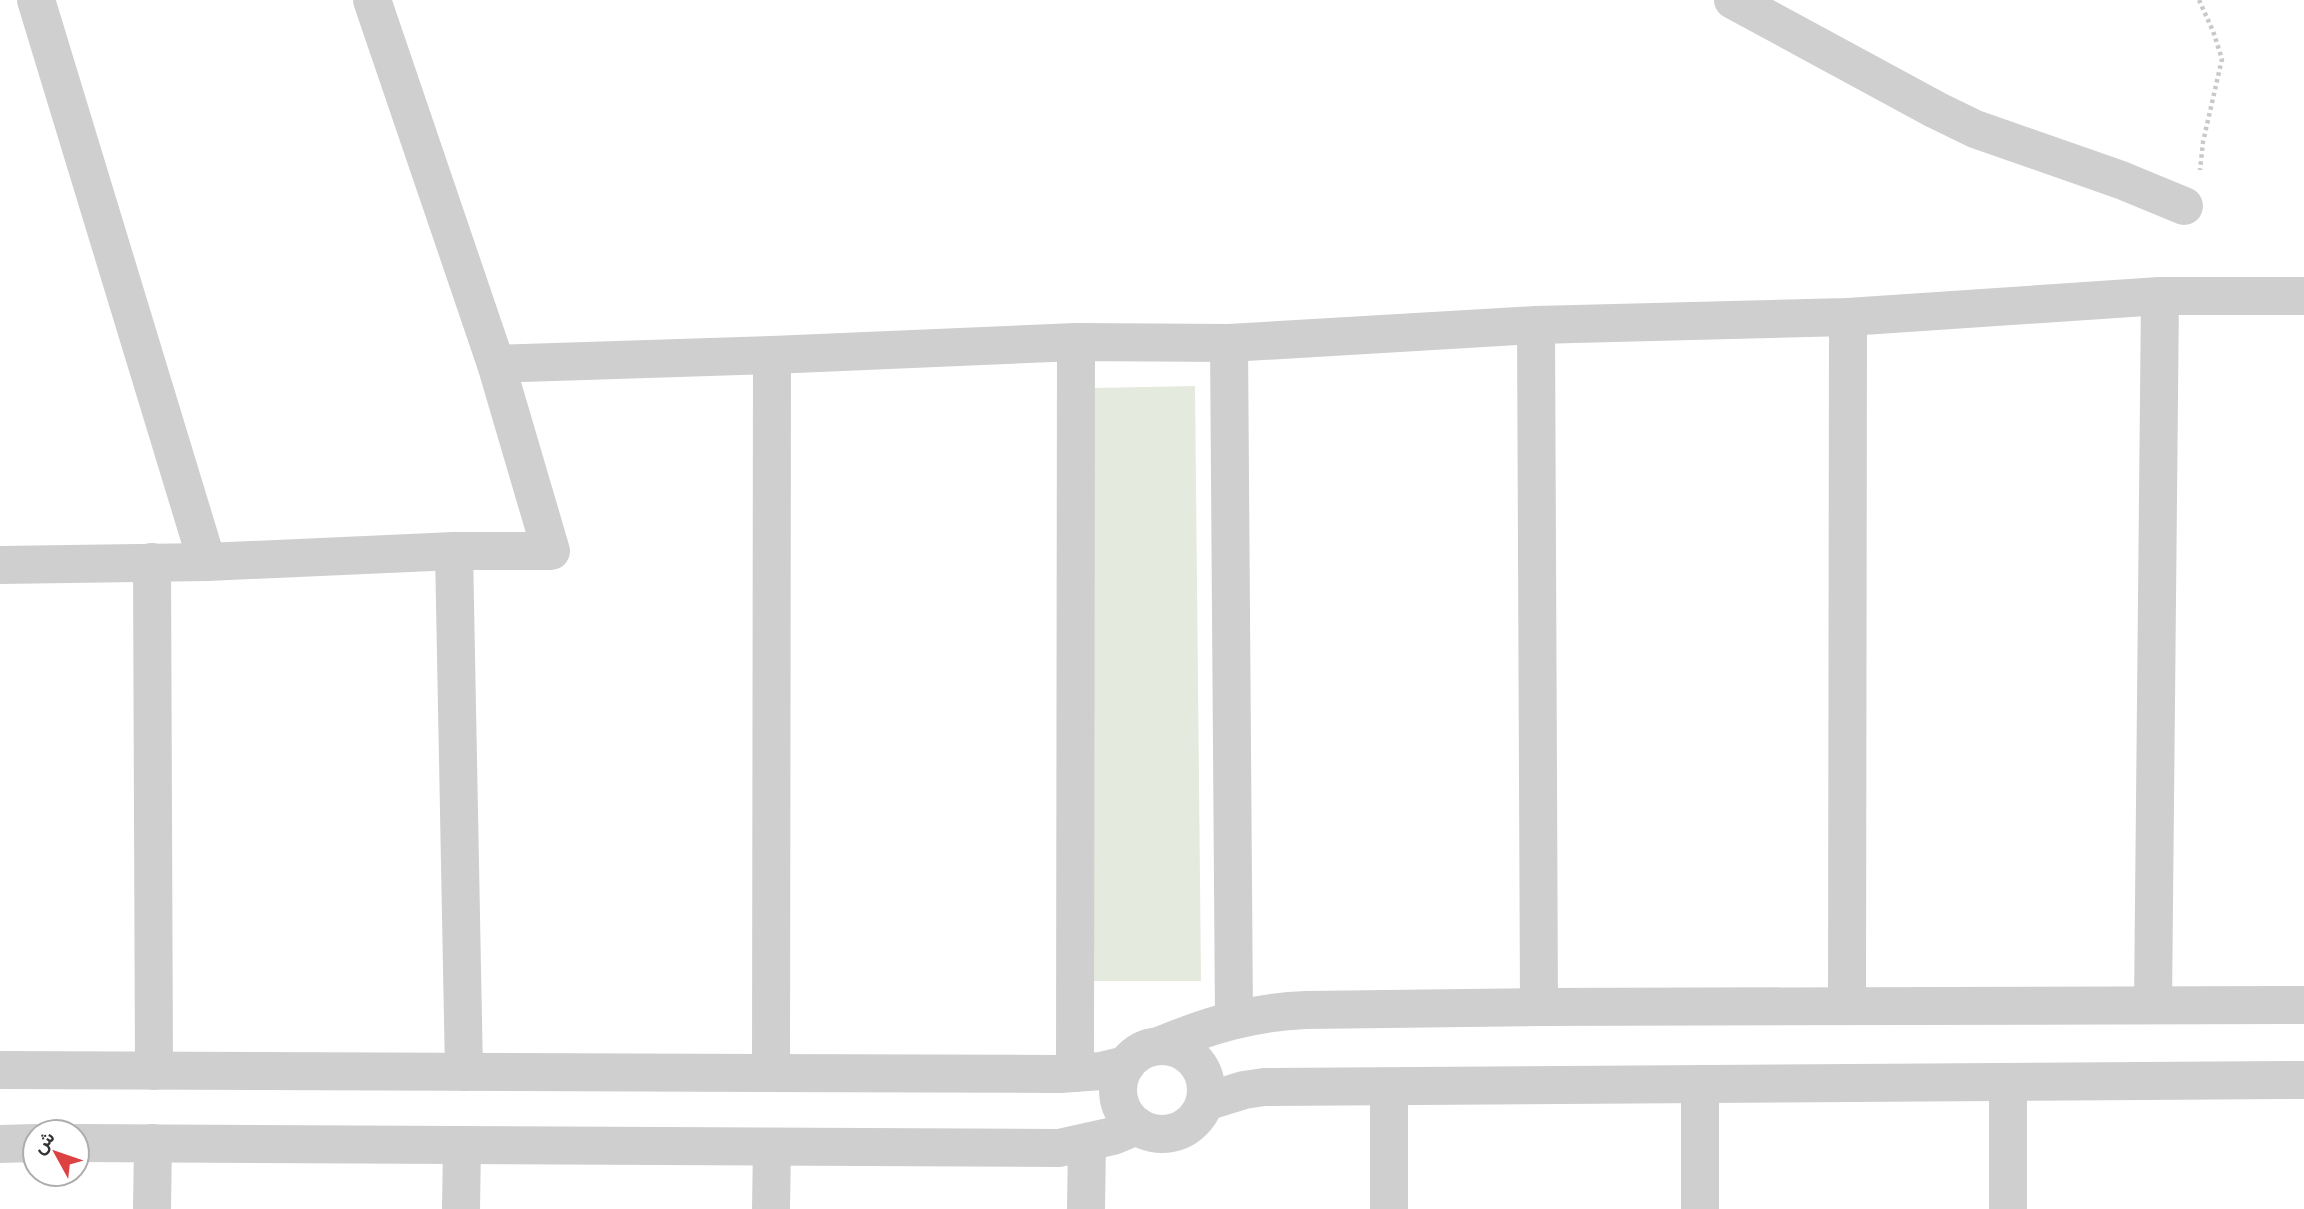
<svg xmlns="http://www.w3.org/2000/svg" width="2304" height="1209" viewBox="0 0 2304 1209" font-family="Overpass,Vazirmatn,sans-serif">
<rect width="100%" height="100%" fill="#fff"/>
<polygon fill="#e4eade" points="1195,386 1201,981 1087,981 1092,388"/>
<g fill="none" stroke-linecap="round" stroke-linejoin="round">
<polyline stroke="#c9c9c9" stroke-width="4.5" stroke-dasharray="3.5 3.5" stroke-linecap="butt" points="2199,0 2213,31 2222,59 2203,142 2200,170"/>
<g stroke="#cfcfcf" stroke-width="38">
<polyline points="36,0 207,562"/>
<polyline points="372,0 496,364"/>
<polyline points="1733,0 1936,110 1975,129 2121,180 2184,206"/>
<polyline points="1536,325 1539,1007"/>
<polyline points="1229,343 1234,1019"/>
<polyline points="454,551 464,1072"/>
<polyline points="152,562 154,1071"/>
<polyline points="0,565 207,562 454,551 551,551 496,364 772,355 1076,342 1229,343 1536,325 1848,317 2160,296 2304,296"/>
<polyline points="2153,1005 2160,296"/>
<polyline points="1847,1006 1848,317"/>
<path d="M1161,1045C1210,1025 1253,1012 1306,1010L1539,1007L2304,1005"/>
<circle cx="1162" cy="1090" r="44"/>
<polyline points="0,1070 1060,1074 1101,1071 1126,1065"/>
<polyline points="771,1073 772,355"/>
<polyline points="1075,1073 1076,342"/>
<polyline points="1205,1102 1244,1090 1264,1087 2304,1080"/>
<polyline points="77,1143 1059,1148 1113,1136 1137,1126"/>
<polyline points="0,1144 35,1143"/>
<polyline points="152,1209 153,1143"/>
<polyline points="461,1209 462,1145"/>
<polyline points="771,1209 772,1147"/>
<polyline points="1086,1209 1087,1143"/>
<polyline points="1389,1209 1389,1087"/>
<polyline points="1700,1209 1700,1084"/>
<polyline points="2008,1209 2008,1082"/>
</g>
</g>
<g transform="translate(56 1153) rotate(310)"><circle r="33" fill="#ffffff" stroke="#adadad" stroke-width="2"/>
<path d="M0-5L12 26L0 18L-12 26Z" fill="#dc4241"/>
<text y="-10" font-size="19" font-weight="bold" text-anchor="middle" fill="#323232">ش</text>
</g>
</svg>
